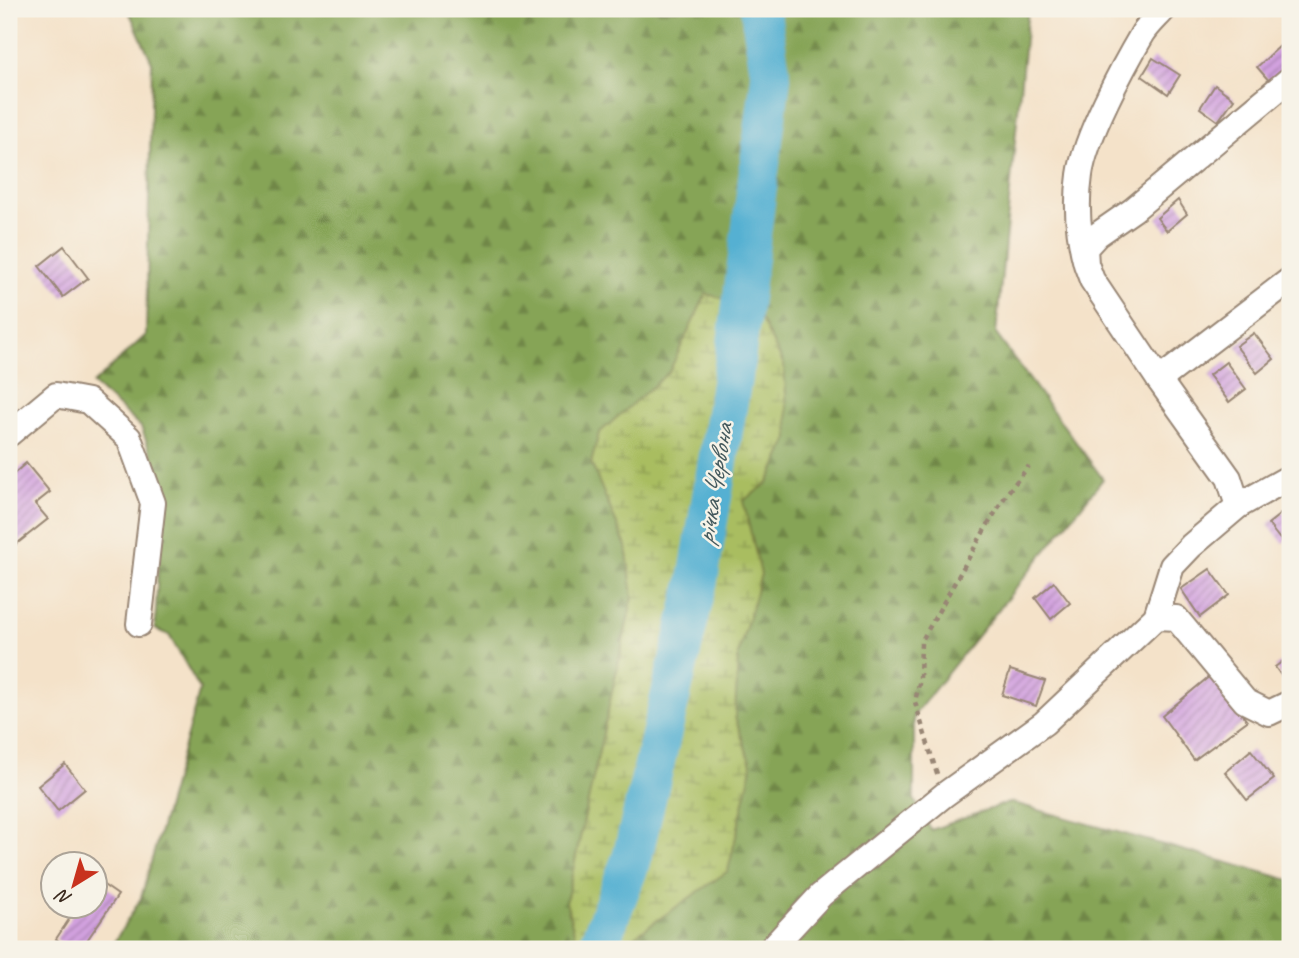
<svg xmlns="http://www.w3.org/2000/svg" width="1299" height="958" viewBox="0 0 1299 958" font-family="Caveat,sans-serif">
<defs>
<pattern id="forest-firs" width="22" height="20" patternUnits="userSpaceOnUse" patternTransform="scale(1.75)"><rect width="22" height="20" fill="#86a457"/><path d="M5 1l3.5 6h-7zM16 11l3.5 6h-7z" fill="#6f8647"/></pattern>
<pattern id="wetland-marsh" width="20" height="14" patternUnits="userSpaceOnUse" patternTransform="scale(1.75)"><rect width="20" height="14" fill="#a9bd61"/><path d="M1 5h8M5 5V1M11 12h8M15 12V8" fill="none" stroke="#8b9a4f"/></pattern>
<pattern id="building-hatch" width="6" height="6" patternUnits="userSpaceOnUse" patternTransform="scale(1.75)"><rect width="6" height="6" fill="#d2a1df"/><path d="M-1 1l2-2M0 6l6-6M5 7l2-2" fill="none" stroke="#ac83b4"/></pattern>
</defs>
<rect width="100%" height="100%" fill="#f7f3e8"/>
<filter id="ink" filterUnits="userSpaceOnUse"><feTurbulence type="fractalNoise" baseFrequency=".0143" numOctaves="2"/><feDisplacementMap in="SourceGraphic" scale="14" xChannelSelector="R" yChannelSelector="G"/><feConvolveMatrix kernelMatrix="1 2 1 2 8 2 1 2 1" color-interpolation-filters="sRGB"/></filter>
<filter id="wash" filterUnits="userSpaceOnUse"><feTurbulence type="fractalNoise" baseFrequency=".00686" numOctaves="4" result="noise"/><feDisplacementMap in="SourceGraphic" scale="28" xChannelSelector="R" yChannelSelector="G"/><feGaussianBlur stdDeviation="1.57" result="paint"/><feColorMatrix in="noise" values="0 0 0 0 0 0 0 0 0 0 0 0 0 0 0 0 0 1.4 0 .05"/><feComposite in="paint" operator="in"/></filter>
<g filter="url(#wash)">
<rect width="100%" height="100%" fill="#f4e2c9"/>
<polygon fill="url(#forest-firs)" stroke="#60673a" stroke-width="2" points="128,9 1028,9 996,334 1103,479 914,715 914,799 931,830 1010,802 1290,880 1290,949 110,949 141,898 200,689 169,635 155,629 162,482 141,427 93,384 146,335 152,62"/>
<polygon fill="url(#wetland-marsh)" stroke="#727440" stroke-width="2" points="706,294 754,306 784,365 789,438 768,483 743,501 761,574 738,655 735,717 752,767 728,871 616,949 593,949 576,940 566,902 633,596 626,546 591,463 599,433 669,372"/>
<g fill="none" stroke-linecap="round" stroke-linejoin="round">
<polyline stroke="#54b0d2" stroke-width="40" points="597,949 632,858 698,580 735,360 771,77 760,9"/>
</g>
<g id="blocks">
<g fill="url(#building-hatch)">
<polygon points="1280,46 1290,58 1290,66 1271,83 1257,67"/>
<polygon points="1153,58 1180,75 1168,94 1142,76"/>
<polygon points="1215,85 1234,99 1218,121 1200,108"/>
<polygon points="1178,200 1187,214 1167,231 1157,218"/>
<polygon points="64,246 88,278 63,297 39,266"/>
<polygon points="1254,333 1274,359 1257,373 1236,346"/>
<polygon points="1226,362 1246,389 1229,402 1209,375"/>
<polygon points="26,463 50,492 35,504 48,519 9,550 9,478"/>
<polygon points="1288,508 1290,538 1283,543 1268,524"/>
<polygon points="1210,569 1229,595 1200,617 1181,589"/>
<polygon points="1054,582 1070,603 1051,619 1035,598"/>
<polygon points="1290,656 1290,688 1275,667"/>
<polygon points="1010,670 1045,681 1036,706 1002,695"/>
<polygon points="1211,675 1247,721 1194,760 1162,716"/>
<polygon points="1251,750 1274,779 1247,800 1225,772"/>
<polygon points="65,764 85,789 58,811 38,786"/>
<polygon points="95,879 118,895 81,949 71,949 56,939 78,906 94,906"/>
</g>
</g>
</g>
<g filter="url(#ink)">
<use href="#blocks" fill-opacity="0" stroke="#988674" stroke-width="2"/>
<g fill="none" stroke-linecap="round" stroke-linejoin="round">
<defs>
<g id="street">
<path d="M1085,260C1078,233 1076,203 1080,175C1085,137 1123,67 1143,33C1149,24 1157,17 1164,9"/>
<polyline points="1159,380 1092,280 1086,264 1085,248 1097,235 1133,210 1290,79"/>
<polyline points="9,434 56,395 88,401 129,438 153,503 139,624"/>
<polyline points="1238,506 1229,478 1159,380 1290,280"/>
<polyline points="1156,617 1176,618 1245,701 1269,713 1290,703"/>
<polyline points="771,949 821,895 944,795 1044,723 1156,617 1172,566 1191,546 1238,506 1290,477"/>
</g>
</defs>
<use href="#street" stroke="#988674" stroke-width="28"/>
<polyline stroke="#988674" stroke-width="4.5" stroke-dasharray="5 5" stroke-linecap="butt" points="937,774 915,702 920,679 921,642 984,531 1008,492 1029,466"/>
<use href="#street" stroke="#fff" stroke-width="24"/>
</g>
</g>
<g text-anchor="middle" stroke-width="5" stroke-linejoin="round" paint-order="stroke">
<g font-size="26" font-style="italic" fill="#44595d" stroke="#f7f3e8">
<text transform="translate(714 484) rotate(-81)" y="9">річка Червона</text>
</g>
</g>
<rect width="1299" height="958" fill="none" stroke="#f7f3e8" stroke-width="35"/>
<g transform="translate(74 885) rotate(217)"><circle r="33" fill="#f7f3e8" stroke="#aca397" stroke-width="2"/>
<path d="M0-5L12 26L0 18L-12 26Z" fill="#c8321e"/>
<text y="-10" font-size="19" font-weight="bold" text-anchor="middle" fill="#3b2a1e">N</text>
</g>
</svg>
